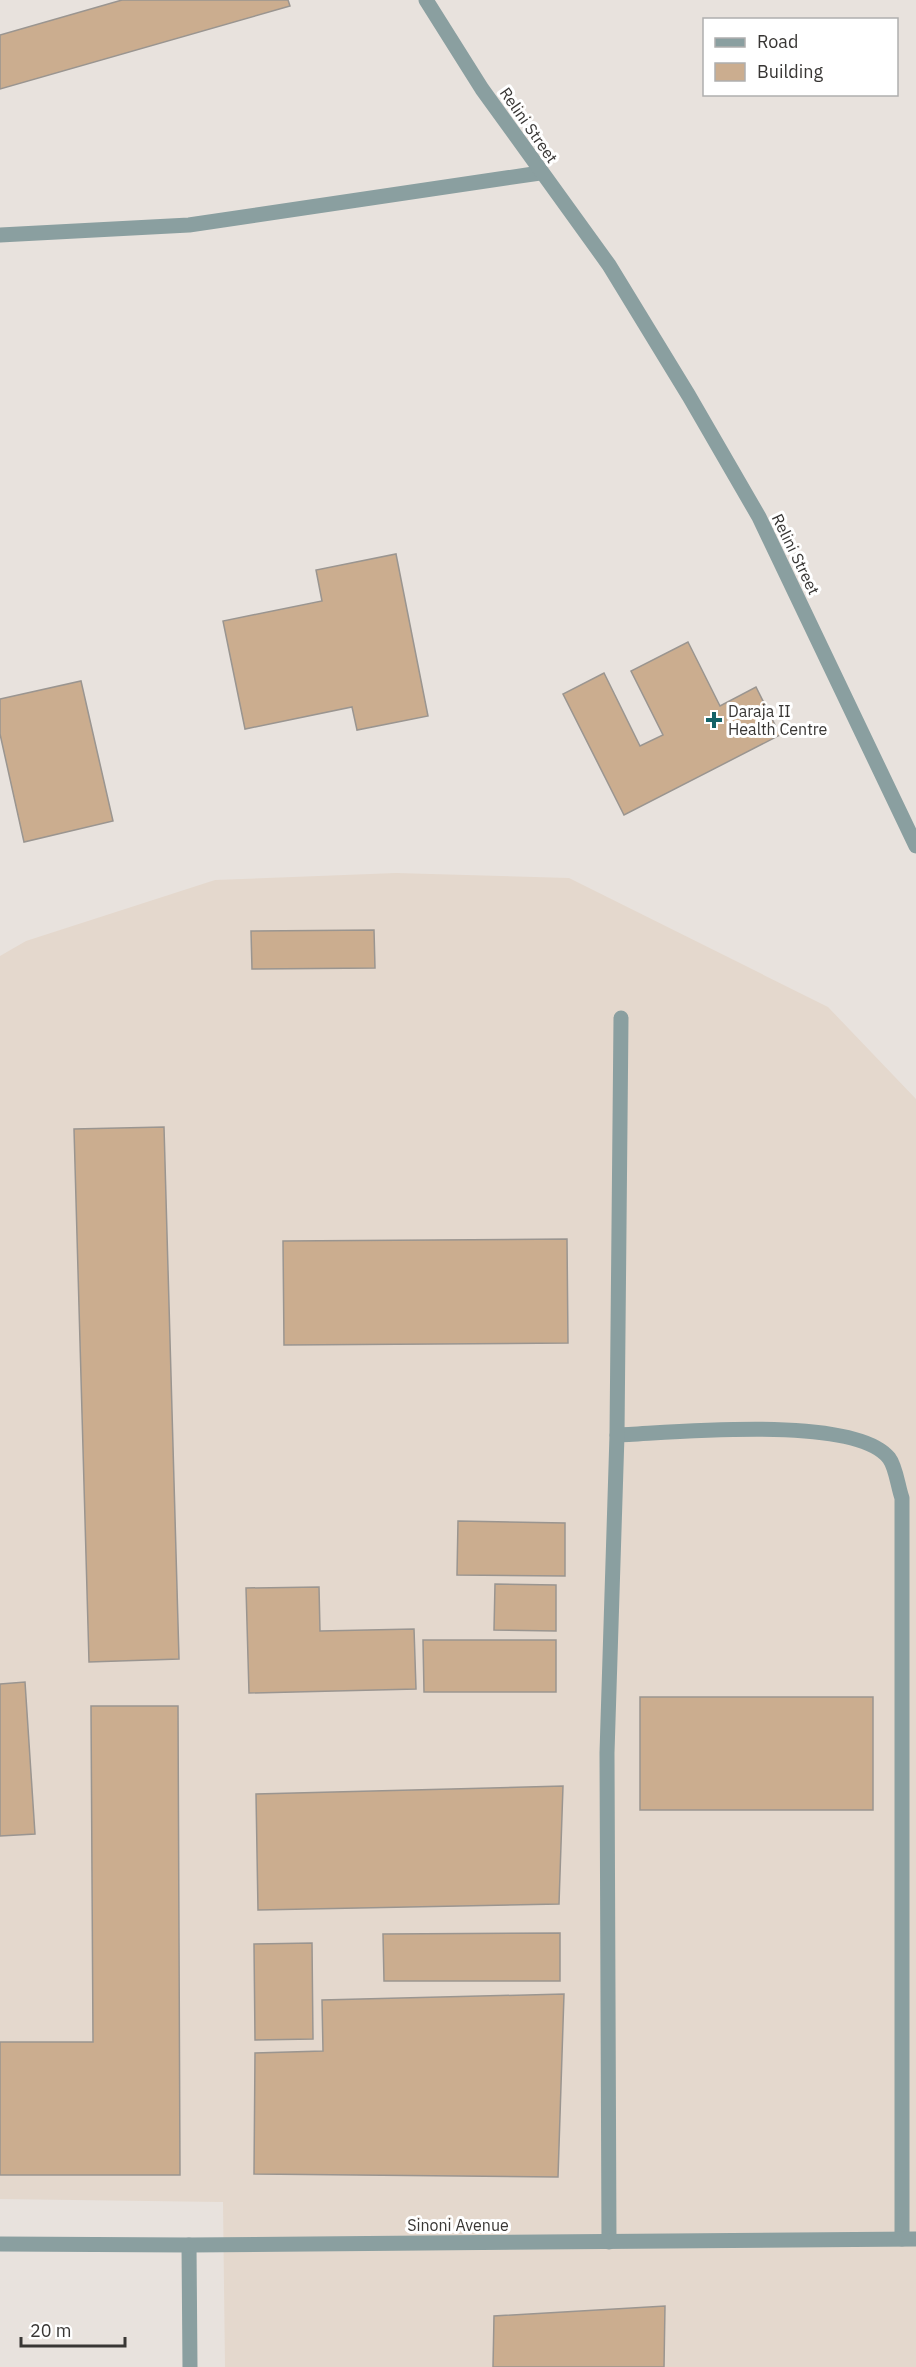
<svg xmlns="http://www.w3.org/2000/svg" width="916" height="2367" viewBox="0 0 916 2367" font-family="'IBM Plex Sans',sans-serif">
<rect width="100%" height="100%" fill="#e8e2dd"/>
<polygon fill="#e4d8cd" points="396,873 569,878 828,1007 916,1099 916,2367 225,2367 223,2202 0,2199 0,956 26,941 215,880"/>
<g fill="#cbad8f" stroke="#9a9590" stroke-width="1.5">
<polygon points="122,0 288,0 290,6 0,89 0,35"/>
<polygon points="396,554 428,716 357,730 352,707 245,729 223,621 322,601 316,570"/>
<polygon points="688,642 720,706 756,687 780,735 624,815 563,694 604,673 640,746 663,735 631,671"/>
<polygon points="81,681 113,821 24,842 0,734 0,699"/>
<polygon points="374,930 375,968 252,969 251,931"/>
<polygon points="164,1127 179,1659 89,1662 74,1129"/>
<polygon points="567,1239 568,1343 284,1345 283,1241"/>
<polygon points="458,1521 565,1523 565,1576 457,1575"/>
<polygon points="495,1584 556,1585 556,1631 494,1630"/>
<polygon points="319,1587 320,1631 414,1629 416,1689 249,1693 246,1588"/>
<polygon points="423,1640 556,1640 556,1692 424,1692"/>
<polygon points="25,1682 35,1834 0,1836 0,1684"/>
<rect x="640" y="1697" width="233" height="113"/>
<polygon points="91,1706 178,1706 180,2175 0,2175 0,2042 93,2042"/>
<polygon points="563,1786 559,1904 258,1910 256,1794"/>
<polygon points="560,1933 560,1981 384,1981 383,1934"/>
<polygon points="312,1943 313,2039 255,2040 254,1944"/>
<polygon points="564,1994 558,2177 254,2174 255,2053 323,2051 322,2000"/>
<polygon points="665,2306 664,2367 493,2367 494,2316"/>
</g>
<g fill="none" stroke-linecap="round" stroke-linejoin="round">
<g stroke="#8a9fa0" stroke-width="15">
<polyline points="0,235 189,225 540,173"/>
<path d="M617,1435C672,1433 854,1414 889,1458C896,1467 898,1487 902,1498V2239"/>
<polyline points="609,2242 607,1753 617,1435 621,1018"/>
<polyline points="189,2245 190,2367"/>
</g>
<polyline stroke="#8a9fa0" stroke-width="15" points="426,0 482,89 609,265 689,396 759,517 916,846"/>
<polyline stroke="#8a9fa0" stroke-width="15" points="0,2244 189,2245 916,2239"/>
</g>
<path fill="#146368" stroke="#fff" stroke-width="2" d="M711 711h6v6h6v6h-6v6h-6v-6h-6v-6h6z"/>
<g text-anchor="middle" stroke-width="6" stroke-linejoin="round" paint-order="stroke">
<g font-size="16" fill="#383634" stroke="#fff">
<text transform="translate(529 125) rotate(55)" y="6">Relini Street</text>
<text transform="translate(796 554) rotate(64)" y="6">Relini Street</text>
<text x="458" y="2231">Sinoni Avenue</text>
</g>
<g font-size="16" fill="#383634" stroke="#fff" text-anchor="start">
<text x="728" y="717">Daraja II<tspan x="728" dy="18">Health Centre</tspan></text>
</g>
</g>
<rect x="703" y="18" width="195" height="78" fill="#ffffff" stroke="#afafae" stroke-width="1.5"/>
<rect x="715" y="38" width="30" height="9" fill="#8a9fa0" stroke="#afafae" stroke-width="1.5"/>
<text x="757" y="48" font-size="18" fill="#383634">Road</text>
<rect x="715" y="63" width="30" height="18" fill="#cbad8f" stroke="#afafae" stroke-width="1.5"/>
<text x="757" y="78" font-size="18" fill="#383634">Building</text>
<path d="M21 2337v9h104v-9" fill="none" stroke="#383634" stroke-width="3"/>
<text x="30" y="2337" font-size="18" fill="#383634" stroke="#ffffff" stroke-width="4.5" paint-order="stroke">20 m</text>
</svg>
